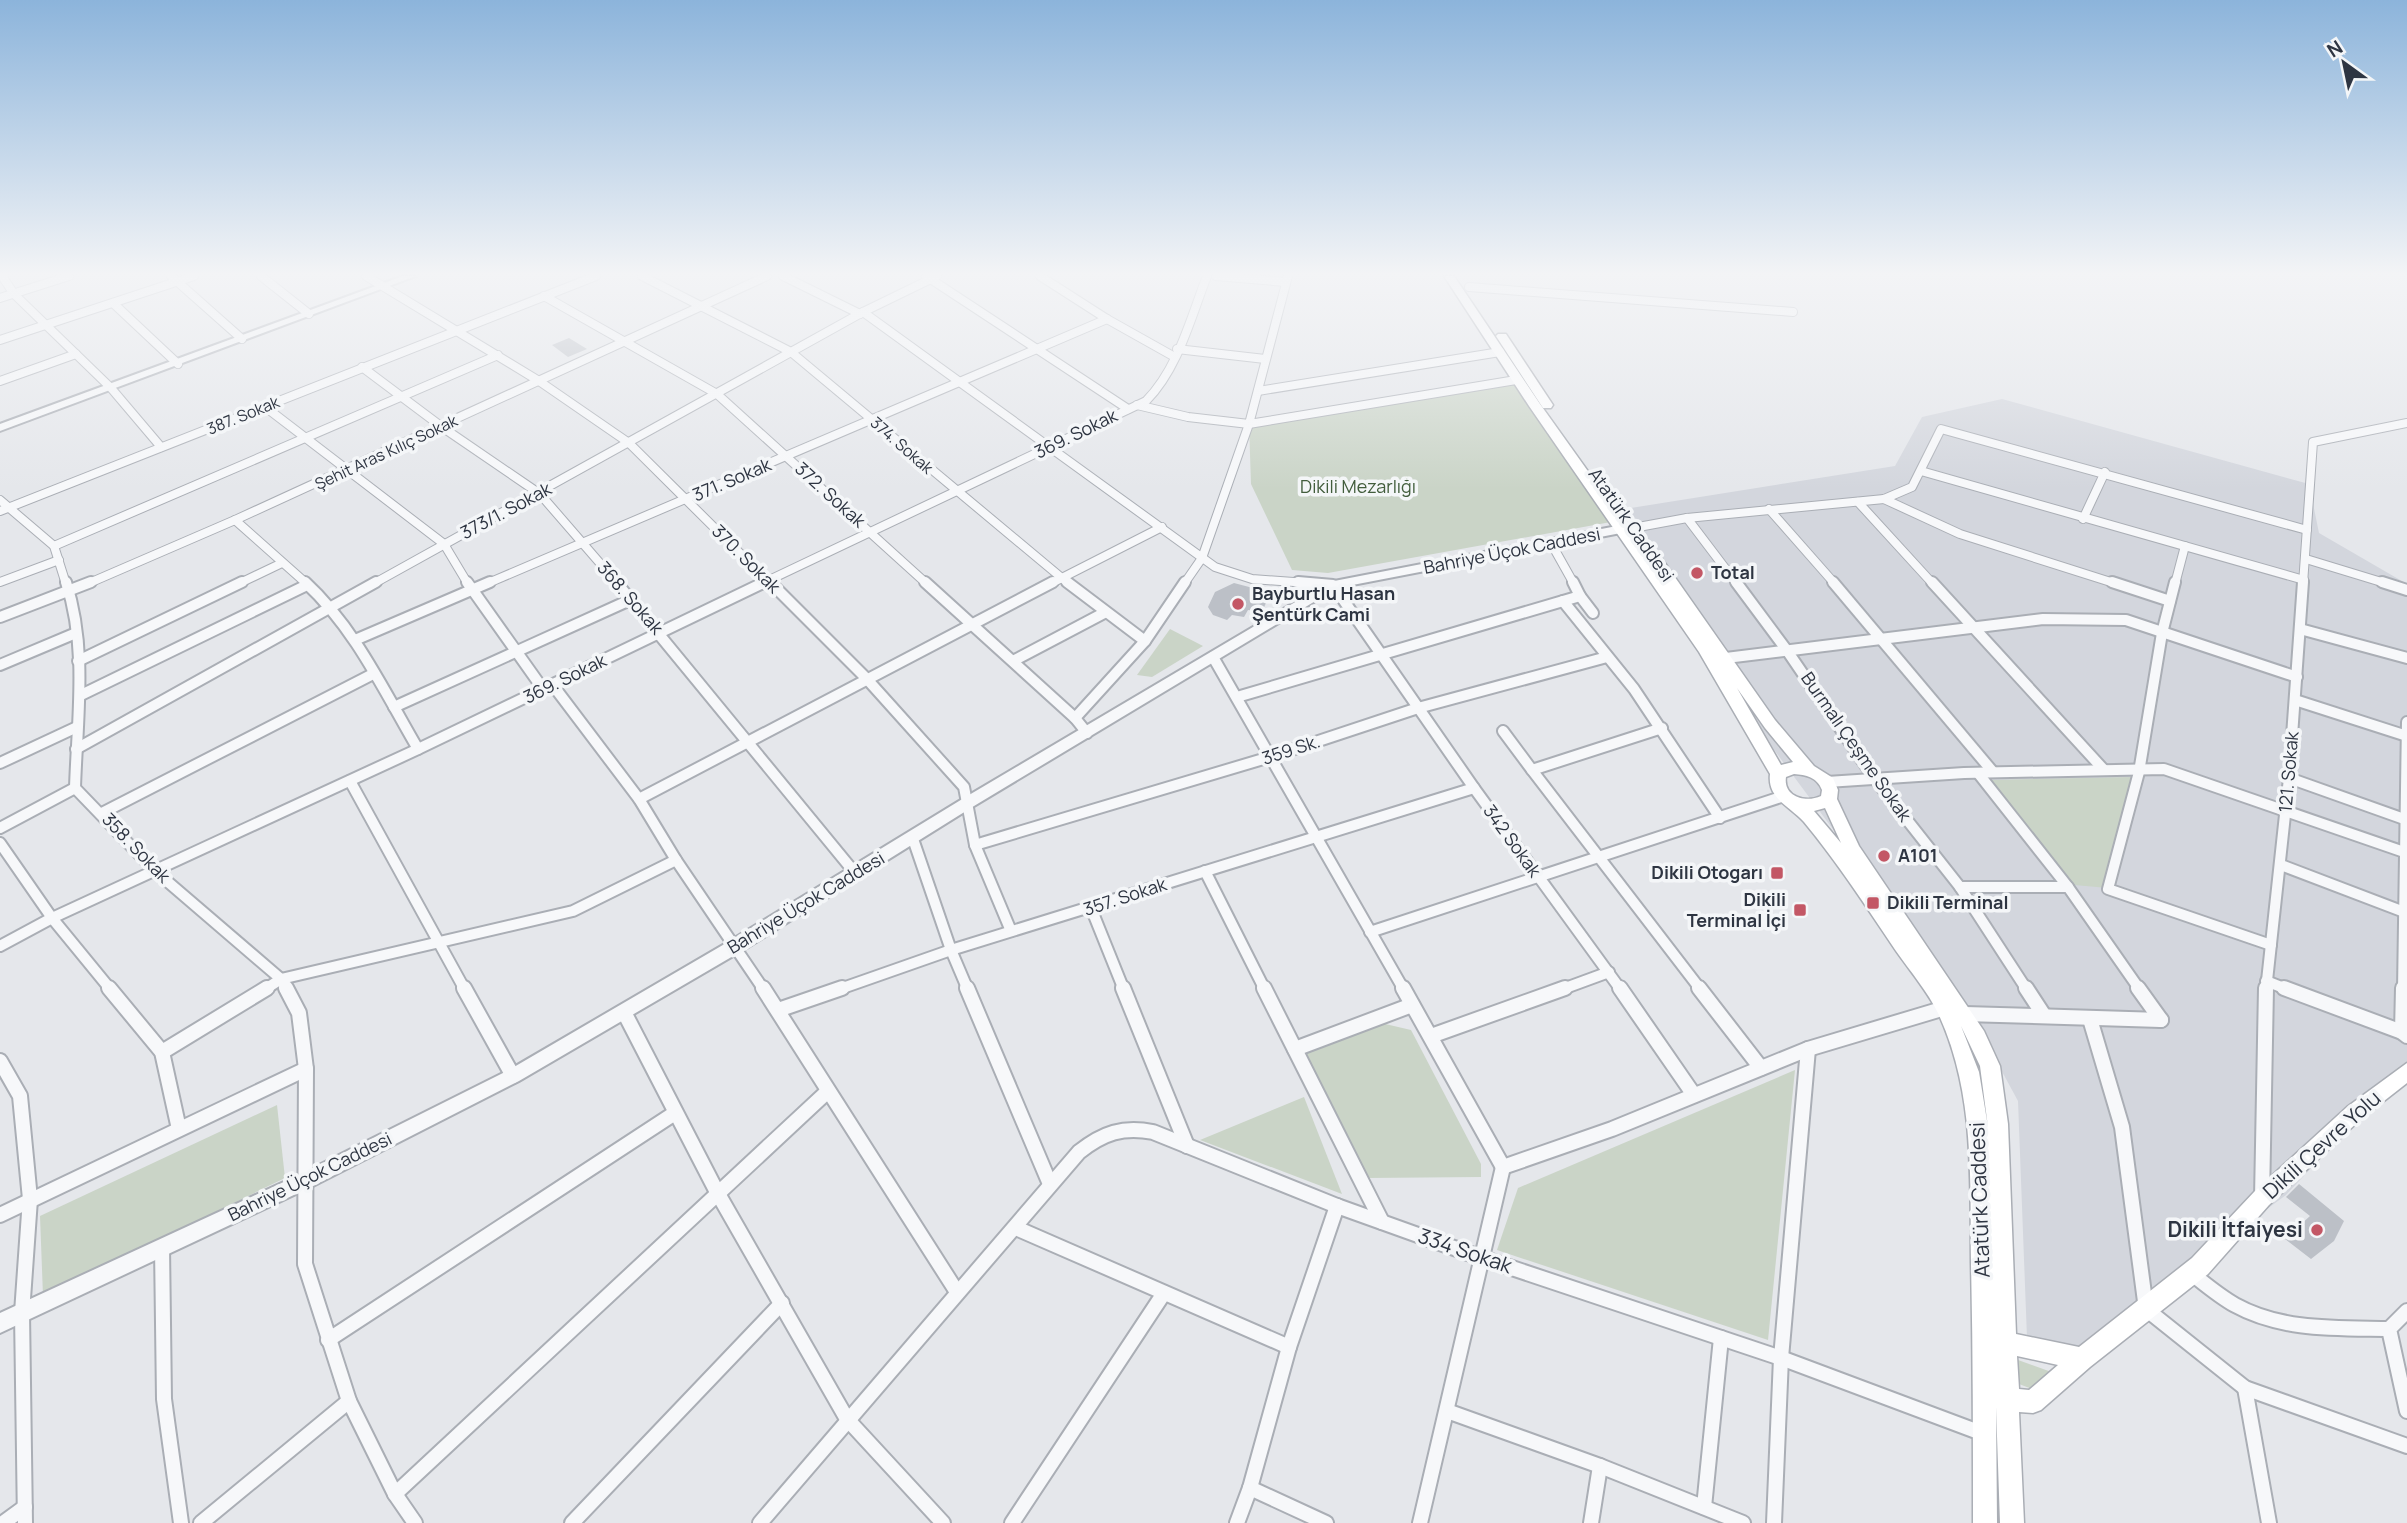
<svg xmlns="http://www.w3.org/2000/svg" width="2407" height="1523" viewBox="0 0 2407 1523" font-family="Manrope,sans-serif">
<rect width="100%" height="100%" fill="#e5e7eb"/>
<polygon fill="#d3d6dd" points="2002,399 2309,484 2319,533 2407,584 2407,1065 2286,1195 2080,1347 2027,1338 2018,1101 1973,1018 1720,677 1612,511 1895,466 1922,417"/>
<g fill="#cad4c7">
<polygon points="1511,381 1611,522 1328,573 1292,570 1251,484 1249,424"/>
<polygon points="1170,629 1203,646 1152,677 1137,675"/>
<polygon points="2133,777 2108,888 2074,885 1990,780"/>
<polygon points="1381,1023 1411,1030 1481,1164 1481,1177 1367,1178 1301,1054"/>
<polygon points="1795,1070 1768,1340 1497,1250 1518,1188"/>
<polygon points="1304,1097 1342,1194 1200,1140"/>
<polygon points="277,1105 285,1178 43,1296 40,1216"/>
<polygon points="2018,1360 2057,1374 2032,1389 2019,1384"/>
</g>
<g fill="#bcc0c7">
<polygon points="569,338 587,349 568,357 552,345"/>
<polygon points="1234,583 1268,592 1269,596 1262,612 1248,610 1244,617 1232,615 1227,620 1213,615 1208,607 1215,592"/>
<polygon points="2299,1184 2344,1221 2334,1241 2311,1259 2285,1239 2310,1216 2286,1197"/>
</g>
<g fill="none" stroke-linecap="round" stroke-linejoin="round">
<defs>
<g id="minor-far2">
<polyline points="2,276 14,294 111,388 161,447"/>
<polyline points="171,276 242,339"/>
<polyline points="261,276 309,314"/>
<polyline points="366,276 539,381 629,443 771,584"/>
<polyline points="642,276 791,352 1069,584"/>
<polyline points="783,276 860,314"/>
<polyline points="926,276 1128,409"/>
<polyline points="1040,276 1107,319 1173,356"/>
<polyline points="1216,276 1286,282"/>
<polyline points="1469,287 1793,312"/>
<polyline points="544,296 717,394 927,584"/>
<polyline points="0,298 69,276"/>
<polyline points="113,303 178,364"/>
<polyline points="863,312 1215,567 1252,579 1321,584"/>
<polyline points="0,340 194,276"/>
<polyline points="1177,349 1265,359"/>
<polyline points="362,367 442,427 540,494 618,584"/>
<polyline points="0,381 76,354"/>
<polyline points="1258,391 1500,352"/>
<polyline points="1137,405 1188,417 1249,424 1516,380"/>
<polyline points="264,406 444,544 468,584"/>
<polyline points="1921,471 2304,580"/>
<polyline points="1884,499 1960,534 2117,584"/>
<polyline points="0,500 54,546 66,584"/>
<polyline points="1858,502 1933,584"/>
<polyline points="1769,509 1835,584"/>
<polyline points="0,511 596,276"/>
<polyline points="1687,518 1737,584"/>
<polyline points="2083,519 2105,472"/>
<polyline points="235,520 307,584"/>
<polyline points="1633,528 1687,518 1884,499 1912,487 1941,429 2307,530"/>
<polyline points="1551,543 1574,584"/>
<polyline points="54,546 498,355"/>
<polyline points="2306,559 2388,584"/>
<polyline points="0,582 59,560"/>
<polyline points="87,584 235,520 767,276"/>
<polyline points="238,584 282,563"/>
<polyline points="373,584 863,312 937,276"/>
<polyline points="486,584 1107,319"/>
<path d="M761,584L1146,401C1178,369 1191,317 1207,276"/>
<polyline points="1050,584 1162,527"/>
<polyline points="1184,584 1202,558 1249,424 1288,276"/>
<polyline points="2175,584 2185,546"/>
<polyline points="2303,584 2313,442 2407,423"/>
</g>
<g id="minor-far1">
<path d="M66,582C88,649 77,720 75,788L154,870L281,979L287,990"/>
<path d="M305,582C355,628 384,691 418,749"/>
<polyline points="467,582 543,689"/>
<polyline points="616,582 855,873"/>
<polyline points="770,582 866,678 964,787 975,845 1011,931"/>
<polyline points="925,582 1075,718 1087,733"/>
<polyline points="1067,582 1145,641"/>
<polyline points="1298,582 1333,585 1474,788 1621,990"/>
<polyline points="1736,582 1788,652 1874,778 1960,887 2027,990"/>
<polyline points="1833,582 1993,772"/>
<polyline points="1932,582 2104,770"/>
<polyline points="2112,582 2170,601"/>
<polyline points="2175,582 2162,633 2139,772 2108,889 2271,945"/>
<polyline points="2382,582 2407,590"/>
<polyline points="1580,596 1593,613"/>
<polyline points="1563,601 1634,689 1720,818"/>
<polyline points="0,617 91,582"/>
<polyline points="2300,629 2407,658"/>
<polyline points="355,640 490,582"/>
<polyline points="1213,657 1404,990"/>
<polyline points="1726,658 2043,619 2126,620 2297,677"/>
<polyline points="78,661 242,582"/>
<polyline points="1013,661 1104,613"/>
<polyline points="0,665 76,633"/>
<polyline points="552,684 639,799 676,860 764,990"/>
<polyline points="81,695 307,585"/>
<polyline points="1237,697 1580,596 1573,582"/>
<polyline points="2295,700 2407,736"/>
<polyline points="394,707 630,600"/>
<polyline points="1075,718 1145,641 1185,582"/>
<polyline points="1662,728 1532,770 1701,990"/>
<polyline points="1503,731 1532,770"/>
<polyline points="76,749 376,582"/>
<polyline points="0,763 77,727"/>
<polyline points="1978,773 2068,887 2140,990"/>
<polyline points="2289,778 2407,820"/>
<polyline points="350,781 465,990"/>
<polyline points="1827,782 1964,773 2164,769 2407,853"/>
<polyline points="639,799 1053,582"/>
<polyline points="102,813 373,674"/>
<polyline points="0,828 75,788"/>
<polyline points="913,839 951,950 968,990"/>
<polyline points="0,843 52,918 111,990"/>
<polyline points="975,845 1270,757 1418,708 1607,657"/>
<polyline points="2281,865 2407,913"/>
<polyline points="1205,871 1265,990"/>
<polyline points="1960,887 2068,887"/>
<polyline points="1091,908 1124,990"/>
<polyline points="1370,932 1784,796"/>
<polyline points="0,946 52,918 416,750 765,582"/>
<polyline points="2266,981 2289,990"/>
<polyline points="264,990 281,979 573,911 676,860"/>
<polyline points="837,990 951,950 1474,788"/>
<polyline points="1560,990 1609,972"/>
<polyline points="2266,990 2289,778 2303,582"/>
<polyline points="2403,990 2407,722"/>
</g>
<g id="minor">
<polyline points="109,988 162,1052 179,1129"/>
<polyline points="286,988 299,1013 306,1069 305,1264 349,1401 395,1494 415,1523"/>
<polyline points="464,988 513,1076"/>
<polyline points="763,988 957,1292"/>
<polyline points="967,988 1050,1184"/>
<polyline points="1123,988 1187,1146"/>
<polyline points="1264,988 1382,1222"/>
<polyline points="1403,988 1503,1167"/>
<polyline points="1620,988 1694,1095"/>
<polyline points="1699,988 1761,1068"/>
<polyline points="2026,988 2043,1014"/>
<polyline points="2138,988 2161,1020"/>
<polyline points="2284,988 2402,1032"/>
<polyline points="2403,988 2402,1032 2407,1036"/>
<polyline points="778,1010 842,988"/>
<polyline points="624,1012 717,1192 847,1419 943,1523"/>
<polyline points="1965,1014 2161,1020"/>
<polyline points="2090,1019 2122,1127 2146,1309 2245,1388 2407,1446"/>
<polyline points="1431,1036 1565,988"/>
<polyline points="1295,1049 1412,1005"/>
<polyline points="162,1052 267,988"/>
<polyline points="0,1061 20,1096 30,1199 22,1313 25,1523"/>
<polyline points="1503,1167 1612,1129 1808,1049 1945,1008"/>
<polyline points="2262,1198 2266,988"/>
<polyline points="0,1215 306,1069"/>
<polyline points="1016,1228 1289,1347"/>
<polyline points="162,1247 164,1399 181,1523"/>
<path d="M2191,1273C2205,1284 2219,1296 2235,1305C2282,1331 2337,1328 2389,1329"/>
<polyline points="2407,1311 2389,1329 2407,1411"/>
<polyline points="328,1340 675,1113"/>
<polyline points="2245,1388 2269,1523"/>
<polyline points="1447,1411 1600,1466 1743,1523"/>
<polyline points="1250,1488 1326,1523"/>
<polyline points="395,1494 828,1091"/>
<polyline points="1704,1507 1721,1338"/>
<polyline points="3,1523 25,1507"/>
<polyline points="201,1523 349,1401"/>
<polyline points="572,1523 782,1303"/>
<path d="M760,1523L1079,1152C1103,1133 1123,1126 1153,1132L1337,1206L1482,1258L1781,1358L1984,1434"/>
<polyline points="1012,1523 1164,1293"/>
<polyline points="1237,1523 1250,1488 1289,1347 1337,1206"/>
<polyline points="1420,1523 1503,1167"/>
<polyline points="1591,1523 1600,1466"/>
<polyline points="1774,1523 1781,1358 1808,1049"/>
</g>
<g id="tertiary">
<polygon points="403,276 416,276 0,431 0,424"/>
<polygon points="1622,525 1628,529 1626,532 1337,588 974,806 740,952 519,1081 313,1186 0,1333 0,1313 301,1174 507,1071 728,942 964,798 1329,582"/>
</g>
<g id="secondary">
<path d="M1444,276H1454L1540,404L1647,554L1658,553L1775,720L1814,766L1833,778L1838,790L1837,799L1859,846L1984,1031L2000,1066L2008,1124L2016,1334L2079,1347L2192,1258L2255,1191L2347,1107L2407,1063V1083L2361,1119L2269,1205L2208,1274L2090,1367L2041,1410L2033,1413L2019,1412L2024,1523H2000L1996,1407L1997,1523H1973C1973,1436 1973,1350 1971,1263C1970,1178 1975,1092 1938,1013C1928,992 1910,971 1896,951C1867,908 1838,863 1804,822C1790,806 1767,799 1770,774L1699,652L1529,406ZM1737,688L1765,728L1793,762L1781,765ZM1794,774C1806,775 1817,777 1822,790L1821,796C1806,803 1783,797 1786,777ZM1825,808L1841,843L1814,811ZM1961,1026L1980,1066L1988,1127L1979,1072ZM2017,1356L2058,1365L2029,1390L2019,1389Z"/>
<polygon points="1498,334 1506,334 1553,405 1551,408 1543,408 1496,336"/>
</g>
</defs>
<use href="#minor-far2" stroke="#aaaeb5" stroke-width="10"/>
<use href="#minor-far1" stroke="#aaaeb5" stroke-width="14"/>
<use href="#minor" stroke="#aaaeb5" stroke-width="18"/>
<use href="#tertiary" stroke="#aaaeb5" stroke-width="4"/>
<use href="#secondary" stroke="#aaaeb5" stroke-width="3"/>
<use href="#minor-far2" stroke="#f7f8fa" stroke-width="8"/>
<use href="#minor-far1" stroke="#f7f8fa" stroke-width="10"/>
<use href="#minor" stroke="#f7f8fa" stroke-width="14"/>
<use href="#tertiary" fill="#f7f8fa" fill-rule="evenodd"/>
<use href="#secondary" fill="#fff" fill-rule="evenodd"/>
</g>
<linearGradient id="sky" x2="0" y2="1"><stop stop-color="#8cb4db"/><stop offset="0.56" stop-color="#f3f4f6"/><stop offset="1" stop-color="#f3f4f6" stop-opacity="0"/></linearGradient>
<rect width="2407" height="489" fill="url(#sky)"/>
<g fill="#c35765" stroke="#f4f6f8" stroke-width="2.5">
<circle cx="1697" cy="573" r="7"/>
<circle cx="1238" cy="604" r="7"/>
<circle cx="1884" cy="856" r="7"/>
<rect x="1770" y="866" width="14" height="14" rx="3.5"/>
<rect x="1866" y="896" width="14" height="14" rx="3.5"/>
<rect x="1793" y="903" width="14" height="14" rx="3.5"/>
<circle cx="2317" cy="1230" r="7"/>
</g>
<g text-anchor="middle" stroke-width="7" stroke-linejoin="round" paint-order="stroke">
<g font-size="16" fill="#2e3542" stroke="#f4f6f8">
<text transform="translate(243 415) rotate(-22)" y="6">387. Sokak</text>
<text transform="translate(902 445) rotate(41)" y="6">374. Sokak</text>
<text transform="translate(386 452) rotate(-25)" y="6">Şehit Aras Kılıç Sokak</text>
</g>
<g font-size="18" fill="#2e3542" stroke="#f4f6f8">
<text transform="translate(1076 434) rotate(-26)" y="6">369. Sokak</text>
<text transform="translate(732 480) rotate(-23)" y="6">371. Sokak</text>
<text transform="translate(830 495) rotate(42)" y="6">372. Sokak</text>
<text transform="translate(506 511) rotate(-28)" y="6">373/1. Sokak</text>
<text transform="translate(1631 525) rotate(55)" y="6">Atatürk Caddesi</text>
<text transform="translate(1512 551) rotate(-11)" y="6">Bahriye Üçok Caddesi</text>
<text transform="translate(746 559) rotate(45)" y="6">370. Sokak</text>
<text transform="translate(630 598) rotate(49)" y="6">368. Sokak</text>
<text transform="translate(565 679) rotate(-26)" y="6">369. Sokak</text>
<text transform="translate(1856 747) rotate(55)" y="6">Burmalı Çeşme Sokak</text>
<text transform="translate(1291 750) rotate(-18)" y="6">359 Sk.</text>
<text transform="translate(2289 772) rotate(-85)" y="6">121. Sokak</text>
<text transform="translate(1512 841) rotate(54)" y="6">342 Sokak</text>
<text transform="translate(136 848) rotate(46)" y="6">358. Sokak</text>
<text transform="translate(1125 897) rotate(-18)" y="6">357. Sokak</text>
<text transform="translate(806 903) rotate(-31)" y="6">Bahriye Üçok Caddesi</text>
<text transform="translate(310 1177) rotate(-26)" y="6">Bahriye Üçok Caddesi</text>
</g>
<g font-size="18" fill="#425d3c" stroke="#f4f6f8">
<text x="1358" y="493">Dikili Mezarlığı</text>
</g>
<g font-size="18" font-weight="bold" fill="#2e3542" stroke="#f4f6f8" text-anchor="start">
<text x="1711" y="579">Total</text>
<text x="1252" y="600">Bayburtlu Hasan<tspan x="1252" dy="21">Şentürk Cami</tspan></text>
<text x="1898" y="862">A101</text>
<text x="1763" y="879" text-anchor="end">Dikili Otogarı</text>
<text x="1786" y="906" text-anchor="end">Dikili<tspan x="1786" dy="21">Terminal İçi</tspan></text>
<text x="1887" y="909">Dikili Terminal</text>
</g>
<g font-size="21" fill="#2e3542" stroke="#f4f6f8">
<text transform="translate(2322 1145) rotate(-42)" y="7">Dikili Çevre Yolu</text>
<text transform="translate(1980 1200) rotate(-92)" y="7">Atatürk Caddesi</text>
<text transform="translate(1465 1251) rotate(19)" y="7">334 Sokak</text>
</g>
<g font-size="21" font-weight="bold" fill="#2e3542" stroke="#f4f6f8" text-anchor="end">
<text x="2303" y="1237">Dikili İtfaiyesi</text>
</g>
</g>
<g transform="translate(2344 63) rotate(327)" stroke="#f4f6f8" stroke-width="5" paint-order="stroke">
<path d="M0-5L12 26L0 18L-12 26Z" fill="#2e3542"/>
<text y="-10" font-size="19" font-weight="bold" text-anchor="middle" fill="#2e3542">N</text>
</g>
</svg>
